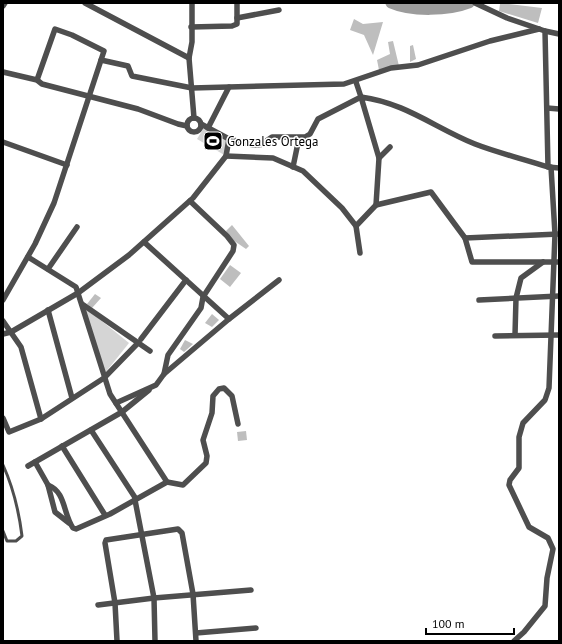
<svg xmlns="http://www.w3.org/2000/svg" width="562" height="644" viewBox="0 0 562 644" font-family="'PT Sans',sans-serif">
<rect width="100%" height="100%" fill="#fff"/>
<g fill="#d5d5d5">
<polygon points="205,126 229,142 226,156 197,139"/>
<polygon points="82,305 129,343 105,373"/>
</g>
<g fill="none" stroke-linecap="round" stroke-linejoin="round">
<path stroke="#9c9c9c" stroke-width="11" d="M391,3C411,12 449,11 469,3"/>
</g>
<g fill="#bebebe">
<polygon points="500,4 509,4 542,8 538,23 499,11"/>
<polygon points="354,19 363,24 383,22 373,55 364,35 350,30"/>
<polygon points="393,41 399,66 379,70 377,60 390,54 388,42"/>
<polygon points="413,45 416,59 410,62 410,46"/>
<polygon points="232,225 249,246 246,249 230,238 226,231"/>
<polygon points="230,265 241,273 230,287 220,279"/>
<polygon points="95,294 101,298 92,308 87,304"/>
<polygon points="212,314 219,320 212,327 205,323"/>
<polygon points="185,340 193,344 184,352 180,349"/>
<polygon points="246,431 247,440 238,441 237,432"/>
</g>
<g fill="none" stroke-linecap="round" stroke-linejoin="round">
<path stroke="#4e4e4e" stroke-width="3" d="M3,465C13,487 19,512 22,536L16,541H7L3,531"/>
<g stroke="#4e4e4e" stroke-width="5.5">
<polyline points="85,3 189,58"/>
<polyline points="192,3 192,42 189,58 194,118"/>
<polyline points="475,3 507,18 545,31 548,167"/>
<polyline points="3,6 5,3"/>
<polyline points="237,18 279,10"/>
<polyline points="191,27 232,26 237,24 237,3"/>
<polyline points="545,31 559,34"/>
<polyline points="101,60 128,66 132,76 192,88 344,84 391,68 418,65 490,41 539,29"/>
<polyline points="3,72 37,80 42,84 138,109 178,124 187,126"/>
<polyline points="547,108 559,109"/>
<circle cx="194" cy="125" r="7"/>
<polyline points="201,124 229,139 253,145 260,145 272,137 305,137 310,134 318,119 361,97 356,82"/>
<polyline points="208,128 229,87"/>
<polyline points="3,142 67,165"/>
<path d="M390,147L379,158L361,97C406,103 435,128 475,144C498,153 524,159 548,167L559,168"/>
<polyline points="226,156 273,158 303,171 342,208 356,226 360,253"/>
<polyline points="293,167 299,138"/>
<polyline points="376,205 379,158"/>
<polyline points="356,226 376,205 431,192 465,238 559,234"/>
<polyline points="465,238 472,262 559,262"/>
<polyline points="28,257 76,287 110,394 167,482 183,485 206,463 207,456 203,440 212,413 213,396 219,389 224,388 232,396 238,424"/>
<polyline points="48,269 77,227"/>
<polyline points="3,300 35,244 54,203 104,51 72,35 55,29 37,80"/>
<polyline points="479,300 559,296"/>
<polyline points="82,304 150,351"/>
<polyline points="48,310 72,398"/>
<polyline points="229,319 279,280"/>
<polyline points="3,321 21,347 41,419"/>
<polyline points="3,334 11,332 78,293 129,255 193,198 226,156 229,139"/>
<polyline points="515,335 516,298 521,278 543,262"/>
<polyline points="495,336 559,335"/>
<polyline points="141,339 186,280"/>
<polyline points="164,374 168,355 201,308 203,297 233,251 234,245 227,236 190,201"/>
<polyline points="116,403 156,385 164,374 229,319 144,242"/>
<polyline points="3,418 9,432 41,419 104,378 138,343"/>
<polyline points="91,430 136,499"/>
<polyline points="62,446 105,515"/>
<polyline points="35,462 48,485 55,512 69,523"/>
<polyline points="28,466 122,412 149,390"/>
<path d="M48,485C66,492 63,514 73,528L76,529L110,514L167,482"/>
<polyline points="135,500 154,598 155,641"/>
<polyline points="98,605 154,598 251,590"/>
<polyline points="196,633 256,628"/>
<polyline points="117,641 115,603 105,543 106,540 178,529 182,533 193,594 196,641"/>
<polyline points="514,641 524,632 545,606 547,578 553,549 548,538 529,527 509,485 510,480 519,468 519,437 523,423 545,400 549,388 555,234 551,167"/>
</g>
</g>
<defs>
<symbol id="stadium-square" viewBox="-11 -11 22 22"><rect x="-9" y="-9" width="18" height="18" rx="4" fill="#000" stroke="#fff"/><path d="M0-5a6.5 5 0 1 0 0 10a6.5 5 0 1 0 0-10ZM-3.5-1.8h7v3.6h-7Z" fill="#fff"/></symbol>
</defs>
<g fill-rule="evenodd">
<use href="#stadium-square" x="202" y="130" width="22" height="22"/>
</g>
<g text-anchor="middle" stroke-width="3" stroke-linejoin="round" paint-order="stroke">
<g font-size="13" fill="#000" stroke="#fff" text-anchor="start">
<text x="227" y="146">Gonzales Ortega</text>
</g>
</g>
<rect width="562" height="644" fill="none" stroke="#000000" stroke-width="8"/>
<path d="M426 628v6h88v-6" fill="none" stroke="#000000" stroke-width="2"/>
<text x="432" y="628" font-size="12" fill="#000000" stroke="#ffffff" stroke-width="3" paint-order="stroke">100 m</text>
</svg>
